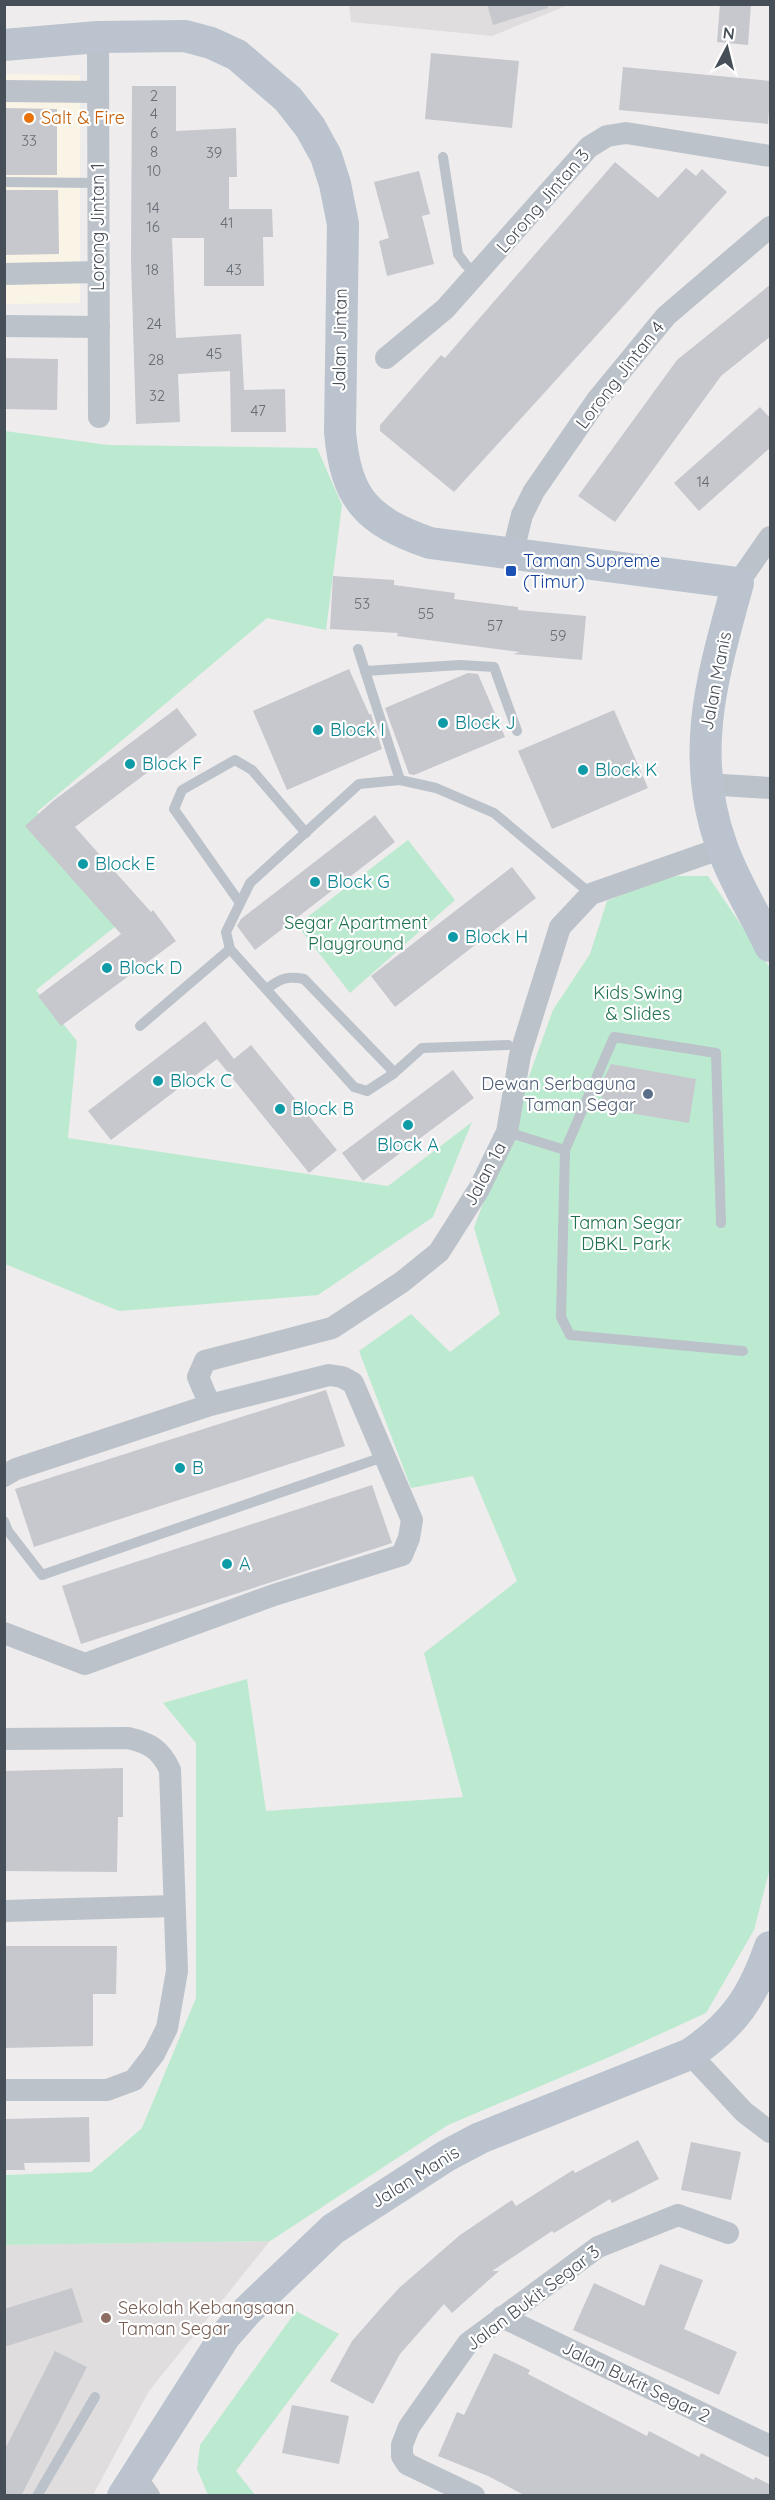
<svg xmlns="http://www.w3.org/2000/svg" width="775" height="2500" viewBox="0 0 775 2500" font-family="Quicksand,sans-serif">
<rect width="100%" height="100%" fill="#eeecec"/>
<polygon fill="#f9f4e5" points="4,74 80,75 80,303 5,304"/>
<g fill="#dfdddd">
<polygon points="349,5 568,5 492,36 351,22"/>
<polygon points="270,2241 149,2391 93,2495 5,2495 4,2245"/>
</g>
<g fill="#bcead0">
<polygon points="5,431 108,445 317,448 342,505 326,630 267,618 37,812 121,922 36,990 77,1041 68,1138 388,1186 472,1122 433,1217 318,1295 119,1311 5,1264"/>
<polygon points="408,840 455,900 350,993 297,925"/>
<polygon points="678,876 708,876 770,968 770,1868 754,1930 706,2013 614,2055 448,2125 270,2241 5,2245 4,2175 91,2172 142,2128 196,1998 196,1743 163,1703 247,1679 266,1811 463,1797 424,1653 517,1581 473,1476 411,1488 359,1351 411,1314 450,1352 500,1314 474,1228 553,1010 590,954 607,901 655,881"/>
<polygon points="296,2311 339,2334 236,2471 255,2495 208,2495 197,2469 200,2445"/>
</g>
<g fill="#c7c7ce">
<polygon points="487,4 547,4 548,8 493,25"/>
<polygon points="720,4 751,4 748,45 717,42"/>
<polygon points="431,53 519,61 512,128 425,119"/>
<polygon points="623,67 771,81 768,124 619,110"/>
<polygon points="132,86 176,86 176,131 236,128 237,177 229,177 229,209 272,209 273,237 263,237 264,286 204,286 204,238 172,238 176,338 241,334 244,390 285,389 286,432 231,432 230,371 178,374 180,422 136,424 131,261"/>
<polygon points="4,108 57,109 57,175 4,175"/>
<polygon points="615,162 658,198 686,168 696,176 702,169 727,192 454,492 380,431 380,425 441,355 445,358"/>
<polygon points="419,171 430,214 422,216 434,264 387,276 379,241 389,238 374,182"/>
<polygon points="4,190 58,190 59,254 4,255"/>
<polygon points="771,284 771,336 721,376 615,522 578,496 677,360"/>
<polygon points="4,358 58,359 57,410 4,409"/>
<polygon points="760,407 771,419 771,447 699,511 674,483"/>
<polygon points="333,576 394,580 394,585 455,593 454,599 518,607 518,610 586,616 582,660 513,654 520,652 397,636 398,633 330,629"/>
<polygon points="349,669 369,714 371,714 382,749 287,790 253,711"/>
<polygon points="468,673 478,674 505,737 414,775 409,774 385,708"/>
<polygon points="177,708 197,735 75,827 151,912 153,910 176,941 61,1026 38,996 121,934 25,826 53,801"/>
<polygon points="614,710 648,788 552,829 518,751"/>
<polygon points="375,815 395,842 255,950 237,926 241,919"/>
<polygon points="512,867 536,898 395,1007 371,976"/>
<polygon points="205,1021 234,1059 251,1045 337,1150 309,1173 217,1059 111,1140 88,1111"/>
<polygon points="611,1064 696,1079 689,1123 600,1108 605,1076"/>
<polygon points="453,1070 474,1098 363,1181 342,1153"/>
<polygon points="326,1390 345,1446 34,1547 15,1489"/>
<polygon points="372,1485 392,1543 81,1644 62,1586"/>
<polygon points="123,1768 123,1817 118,1817 117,1872 4,1871 4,1771"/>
<polygon points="4,1946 117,1946 116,1994 93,1994 93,2046 4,2048"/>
<polygon points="89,2117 90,2162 24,2163 25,2170 4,2170 4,2119"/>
<polygon points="638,2140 659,2179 612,2203 610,2199 554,2233 552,2231 492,2271 499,2271 452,2313 444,2304 400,2354 373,2404 330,2381 352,2341 381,2308 399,2288 460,2235 512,2200 516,2206 573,2170 575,2173"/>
<polygon points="691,2142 741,2152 731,2200 681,2190"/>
<polygon points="660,2264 703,2280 684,2329 737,2352 719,2395 573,2330 594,2283 644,2306"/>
<polygon points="72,2288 83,2322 4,2347 4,2309"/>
<polygon points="55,2351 87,2367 21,2496 4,2496 4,2451"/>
<polygon points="494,2353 530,2370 528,2374 647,2436 649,2431 699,2457 701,2453 754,2480 755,2477 771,2485 771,2496 526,2496 488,2476 438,2456 457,2412 464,2415"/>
<polygon points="292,2405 349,2416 339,2464 282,2453"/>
</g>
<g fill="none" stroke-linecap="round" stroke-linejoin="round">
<g stroke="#bbc2ca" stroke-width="10">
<polyline points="443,157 458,254 466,265 479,274"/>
<polyline points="4,182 98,183"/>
<polyline points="358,649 400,780"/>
<polyline points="365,671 460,665 494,667 517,731"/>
<polyline points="240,903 174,809 182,790 235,760 252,770 306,833"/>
<path d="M267,989C280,978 288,976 304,979L390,1068L393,1074L367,1091L354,1087L230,949L226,932L250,883L359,784L400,780L436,788L494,813L591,894"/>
<polyline points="140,1026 230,949"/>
<polyline points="393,1074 422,1048 508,1045"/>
<polyline points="507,1132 565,1150 614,1037 716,1053 721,1223"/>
<polyline points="565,1150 561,1317 570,1335 743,1351"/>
<polyline points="4,1521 8,1531 42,1575 383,1457"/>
<polyline points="37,2496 95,2397"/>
</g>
<g stroke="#bbc2ca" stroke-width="22">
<polyline points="98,37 99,417"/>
<polyline points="4,91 98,92"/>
<polyline points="4,274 99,272"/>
<polyline points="4,326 99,327"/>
<polyline points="386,358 445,309 589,147 607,136 626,133 770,156"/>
<polyline points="512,555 522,515 534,491 597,400 666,316 770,227"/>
<polyline points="738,583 770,537"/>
<polyline points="706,784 770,788"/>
<polyline points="210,1405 198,1377 205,1361 332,1328 402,1282 439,1252 479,1189 507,1132 520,1055 560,927 591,894 722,848"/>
<polyline points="4,1476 16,1469 210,1405 329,1375 342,1377 353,1383 412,1520 409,1538 402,1555 274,1595 85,1664 4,1633"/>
<path d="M4,1739L128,1738C150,1743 161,1750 170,1770L177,1971L167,2028L154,2054L134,2080L107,2090H4"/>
<polyline points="4,1911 174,1906"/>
<polyline points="690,2054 744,2112 770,2132"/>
<polyline points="502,2317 770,2446"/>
<polyline points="134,2475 149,2496"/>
<polyline points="474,2496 407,2464 402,2456 402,2445 409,2427 468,2343 598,2247 678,2215 728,2233"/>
</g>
<g stroke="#bac3ce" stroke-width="32">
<path d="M4,45L98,37L185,36L211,43L237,55L288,99L310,127L326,156L335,184L343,224L340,432C346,499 367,521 430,543L738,583C713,675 688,753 722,847C734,881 755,914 770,946"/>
<path d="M123,2496L225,2336L247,2311L333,2229L446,2156L480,2138L690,2054C734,2025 753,1996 770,1947"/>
</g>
</g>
<circle fill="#e8710a" stroke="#fff" stroke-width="2" cx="29" cy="118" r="6"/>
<rect fill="#1a4fb4" stroke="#fff" stroke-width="2" x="505" y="565" width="12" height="12" rx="3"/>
<g fill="#0f9aa8" stroke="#fff" stroke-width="2">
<circle cx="443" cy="723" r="6"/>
<circle cx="318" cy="730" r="6"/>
<circle cx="130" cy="764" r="6"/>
<circle cx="583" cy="770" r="6"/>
<circle cx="83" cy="864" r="6"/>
<circle cx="315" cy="882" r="6"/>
<circle cx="453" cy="937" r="6"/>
<circle cx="107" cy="968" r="6"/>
<circle cx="158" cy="1081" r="6"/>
<circle cx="280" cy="1109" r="6"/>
<circle cx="408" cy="1125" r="6"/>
<circle cx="180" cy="1468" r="6"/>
<circle cx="227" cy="1564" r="6"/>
</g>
<circle fill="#5c6f8a" stroke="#fff" stroke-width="2" cx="648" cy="1094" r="6"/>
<circle fill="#8d6e63" stroke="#fff" stroke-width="2" cx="106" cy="2318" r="6"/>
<g text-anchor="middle" stroke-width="4.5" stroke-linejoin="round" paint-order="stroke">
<g font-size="15" fill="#666c75">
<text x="154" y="101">2</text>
<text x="154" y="119">4</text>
<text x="154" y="138">6</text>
<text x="29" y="146">33</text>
<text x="154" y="157">8</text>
<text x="214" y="158">39</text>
<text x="154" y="176">10</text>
<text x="153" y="213">14</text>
<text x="227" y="228">41</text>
<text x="153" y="232">16</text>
<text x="152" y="275">18</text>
<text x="234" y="275">43</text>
<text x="154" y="329">24</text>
<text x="214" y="359">45</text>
<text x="156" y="365">28</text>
<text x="157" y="401">32</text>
<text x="258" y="416">47</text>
<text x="703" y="487">14</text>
<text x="362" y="609">53</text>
<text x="426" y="619">55</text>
<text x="495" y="631">57</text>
<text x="558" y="641">59</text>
</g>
<g font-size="18" fill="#c56008" stroke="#fff" text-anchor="start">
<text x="41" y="124">Salt &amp; Fire</text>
</g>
<g font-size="18" fill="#464e57" stroke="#fff">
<text transform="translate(543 201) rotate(-49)" y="6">Lorong Jintan 3</text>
<text transform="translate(98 227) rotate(-90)" y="6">Lorong Jintan 1</text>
<text transform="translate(340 340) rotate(-89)" y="6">Jalan Jintan</text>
<text transform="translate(620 375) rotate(-52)" y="6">Lorong Jintan 4</text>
<text transform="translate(716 681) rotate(-79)" y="6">Jalan Manis</text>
<text transform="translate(485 1174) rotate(-62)" y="6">Jalan 1a</text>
<text transform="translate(415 2177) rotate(-32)" y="6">Jalan Manis</text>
<text transform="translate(533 2298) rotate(-37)" y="6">Jalan Bukit Segar 3</text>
<text transform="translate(636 2382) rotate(26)" y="6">Jalan Bukit Segar 2</text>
</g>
<g font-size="18" fill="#164399" stroke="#fff" text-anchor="start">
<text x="523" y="567">Taman Supreme<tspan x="523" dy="21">(Timur)</tspan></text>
</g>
<g font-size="18" fill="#0d838f" stroke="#fff" text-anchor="start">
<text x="455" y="729">Block J</text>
<text x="330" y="736">Block I</text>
<text x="142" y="770">Block F</text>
<text x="595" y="776">Block K</text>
<text x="95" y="870">Block E</text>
<text x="327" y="888">Block G</text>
<text x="465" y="943">Block H</text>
<text x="119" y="974">Block D</text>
<text x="170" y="1087">Block C</text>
<text x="292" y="1115">Block B</text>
<text x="408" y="1151" text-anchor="middle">Block A</text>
<text x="192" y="1474">B</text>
<text x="239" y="1570">A</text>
</g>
<g font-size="18" fill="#1e714c" stroke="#fff">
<text x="356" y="929">Segar Apartment<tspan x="356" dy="21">Playground</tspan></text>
<text x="638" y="999">Kids Swing<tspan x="638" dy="21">&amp; Slides</tspan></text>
<text x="626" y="1229">Taman Segar<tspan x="626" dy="21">DBKL Park</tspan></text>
</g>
<g font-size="18" fill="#4e5e75" stroke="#fff" text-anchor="end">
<text x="636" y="1090">Dewan Serbaguna<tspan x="636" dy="21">Taman Segar</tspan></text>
</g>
<g font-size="18" fill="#785e54" stroke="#fff" text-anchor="start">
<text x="118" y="2314">Sekolah Kebangsaan<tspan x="118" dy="21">Taman Segar</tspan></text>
</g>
</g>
<rect width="775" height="2500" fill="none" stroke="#464e57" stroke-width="12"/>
<g transform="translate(727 48) rotate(7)" stroke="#ffffff" stroke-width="4.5" paint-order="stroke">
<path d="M0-4.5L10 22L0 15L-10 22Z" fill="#464e57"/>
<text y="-9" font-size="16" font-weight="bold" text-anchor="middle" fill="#464e57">N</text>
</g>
</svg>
